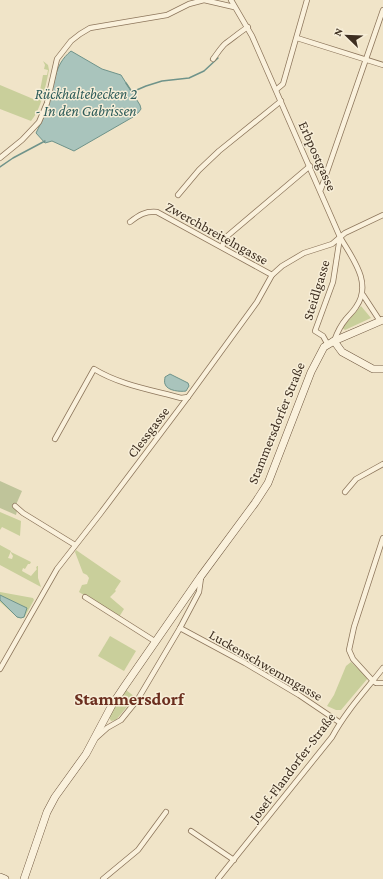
<svg xmlns="http://www.w3.org/2000/svg" width="383" height="879" viewBox="0 0 383 879" font-family="'Crimson Pro',serif">
<rect width="100%" height="100%" fill="#f0e4c8"/>
<g fill="#c9cf9b">
<path d="M43,61L48,65L49,70C46,85 41,110 31,121L0,109V85L38,101L43,75H47L48,70L44,69L45,65Z"/>
<polygon points="361,306 371,318 345,330 342,328"/>
<polygon points="0,512 21,521 20,536 2,527 0,530"/>
<polygon points="0,545 11,551 8,558 12,559 13,556 11,553 11,552 31,562 30,564 28,564 25,569 23,568 22,571 31,576 37,569 36,568 37,566 38,566 38,578 41,587 0,565"/>
<polygon points="76,550 121,581 115,590 116,591 110,597 124,609 119,617 79,592 82,585 87,584 89,578 87,575 83,573 75,552"/>
<polygon points="0,592 33,598 34,600 24,618 18,618 0,602"/>
<polygon points="110,636 136,651 124,671 98,656"/>
<polygon points="351,662 368,678 341,710 336,710 327,706 334,695 346,666"/>
<polygon points="126,690 135,697 116,720 111,721 109,717 118,701"/>
</g>
<polygon fill="#bfc49a" points="0,481 22,491 15,507 17,511 16,515 0,508"/>
<g fill="#a9c4bc" stroke="#6f938a">
<path d="M71,51L102,69L121,75L140,105L141,109L138,113L133,117L74,151L52,141L45,143L36,133C41,123 46,113 49,102C55,82 54,65 71,51Z"/>
<path d="M170,374L188,383L189,386L186,391C181,392 167,391 165,384C164,382 165,378 165,377Z"/>
<polygon points="0,595 27,608 24,617 21,618 17,617 0,600"/>
</g>
<g fill="none" stroke-linecap="round" stroke-linejoin="round">
<g stroke="#6f938a" stroke-width="1.5">
<polyline points="126,83 132,92 146,86 162,81 189,78 204,71 218,58"/>
<polyline points="0,167 13,158 45,141"/>
</g>
<defs>
<g id="street">
<path d="M231,0L252,36L340,237C352,258 373,283 356,307C353,312 349,315 346,319C340,326 337,333 334,341"/>
<polyline points="297,38 383,65"/>
<path d="M213,59C217,54 221,47 226,43C233,38 240,32 248,27"/>
<polyline points="277,89 283,84 307,0"/>
<polyline points="0,158 22,140 39,122 47,103 57,59 71,41 80,34 90,28 167,15 189,4 204,0 234,7"/>
<polyline points="321,189 383,10"/>
<polyline points="178,195 199,170 219,151 281,101"/>
<path d="M130,222C139,215 145,211 157,212L272,275"/>
<polyline points="222,247 225,238 310,166"/>
<polyline points="363,295 380,321"/>
<polyline points="328,345 323,336 315,331 333,282 340,237"/>
<path d="M55,439L94,369C120,385 152,390 181,398L188,397"/>
<polyline points="345,492 356,479 383,464"/>
<polyline points="15,506 23,513 75,545"/>
<polyline points="383,538 354,627 349,650 353,659 373,681 376,683 383,683"/>
<polyline points="85,597 156,642"/>
<polyline points="180,628 245,663 299,695 339,722"/>
<polyline points="0,669 57,569 100,514 188,397 257,302 272,275 282,266 304,253 332,244 345,233 383,215"/>
<polyline points="97,737 107,728 121,720 138,699 180,628 199,592 201,578"/>
<polyline points="191,831 234,860"/>
<polyline points="103,879 138,850 166,812"/>
<path d="M218,879L332,737C346,711 365,691 383,668"/>
</g>
<g id="secondary">
<polyline points="334,341 342,352 373,369 383,369"/>
<polyline points="0,877 5,879"/>
<polyline points="24,879 47,812 55,797 86,754 112,705 124,687 201,576 255,503 268,483 311,372 324,347 334,341 383,320"/>
</g>
</defs>
<use href="#street" stroke="#8d765c" stroke-width="6"/>
<use href="#secondary" stroke="#6f573f" stroke-width="8"/>
<use href="#street" stroke="#faf1dc" stroke-width="4.5"/>
<use href="#secondary" stroke="#faf1dc" stroke-width="7"/>
</g>
<g text-anchor="middle" stroke-width="3" stroke-linejoin="round" paint-order="stroke">
<g font-size="14" fill="#3d2e20" stroke="#f7eed8">
<text transform="translate(318 156) rotate(66)" y="5">Erbpostgasse</text>
<text transform="translate(217 233) rotate(29)" y="5">Zwerchbreitelngasse</text>
<text transform="translate(316 290) rotate(-73)" y="5">Steidlgasse</text>
<text transform="translate(276 423) rotate(-68)" y="5">Stammersdorfer Straße</text>
<text transform="translate(148 432) rotate(-53)" y="5">Clessgasse</text>
<text transform="translate(266 665) rotate(30)" y="5">Luckenschwemmgasse</text>
<text transform="translate(292 767) rotate(-53)" y="5">Josef-Flandorfer-Straße</text>
</g>
<g font-size="15" font-style="italic" fill="#2f5d5a" stroke="#f7eed8">
<text x="86" y="99">Rückhaltebecken 2<tspan x="86" dy="17">- In den Gabrissen</tspan></text>
</g>
<g font-size="18" font-weight="bold" fill="#6b2e1e" stroke="#f7eed8">
<text x="129" y="705">Stammersdorf</text>
</g>
</g>
<g transform="translate(347 36) rotate(293)" stroke="#f7eed8" stroke-width="3" paint-order="stroke">
<path d="M0-3L7 15L0 10L-7 15Z" fill="#3d2e20"/>
<text y="-6" font-size="11" font-weight="bold" text-anchor="middle" fill="#3d2e20">N</text>
</g>
</svg>
